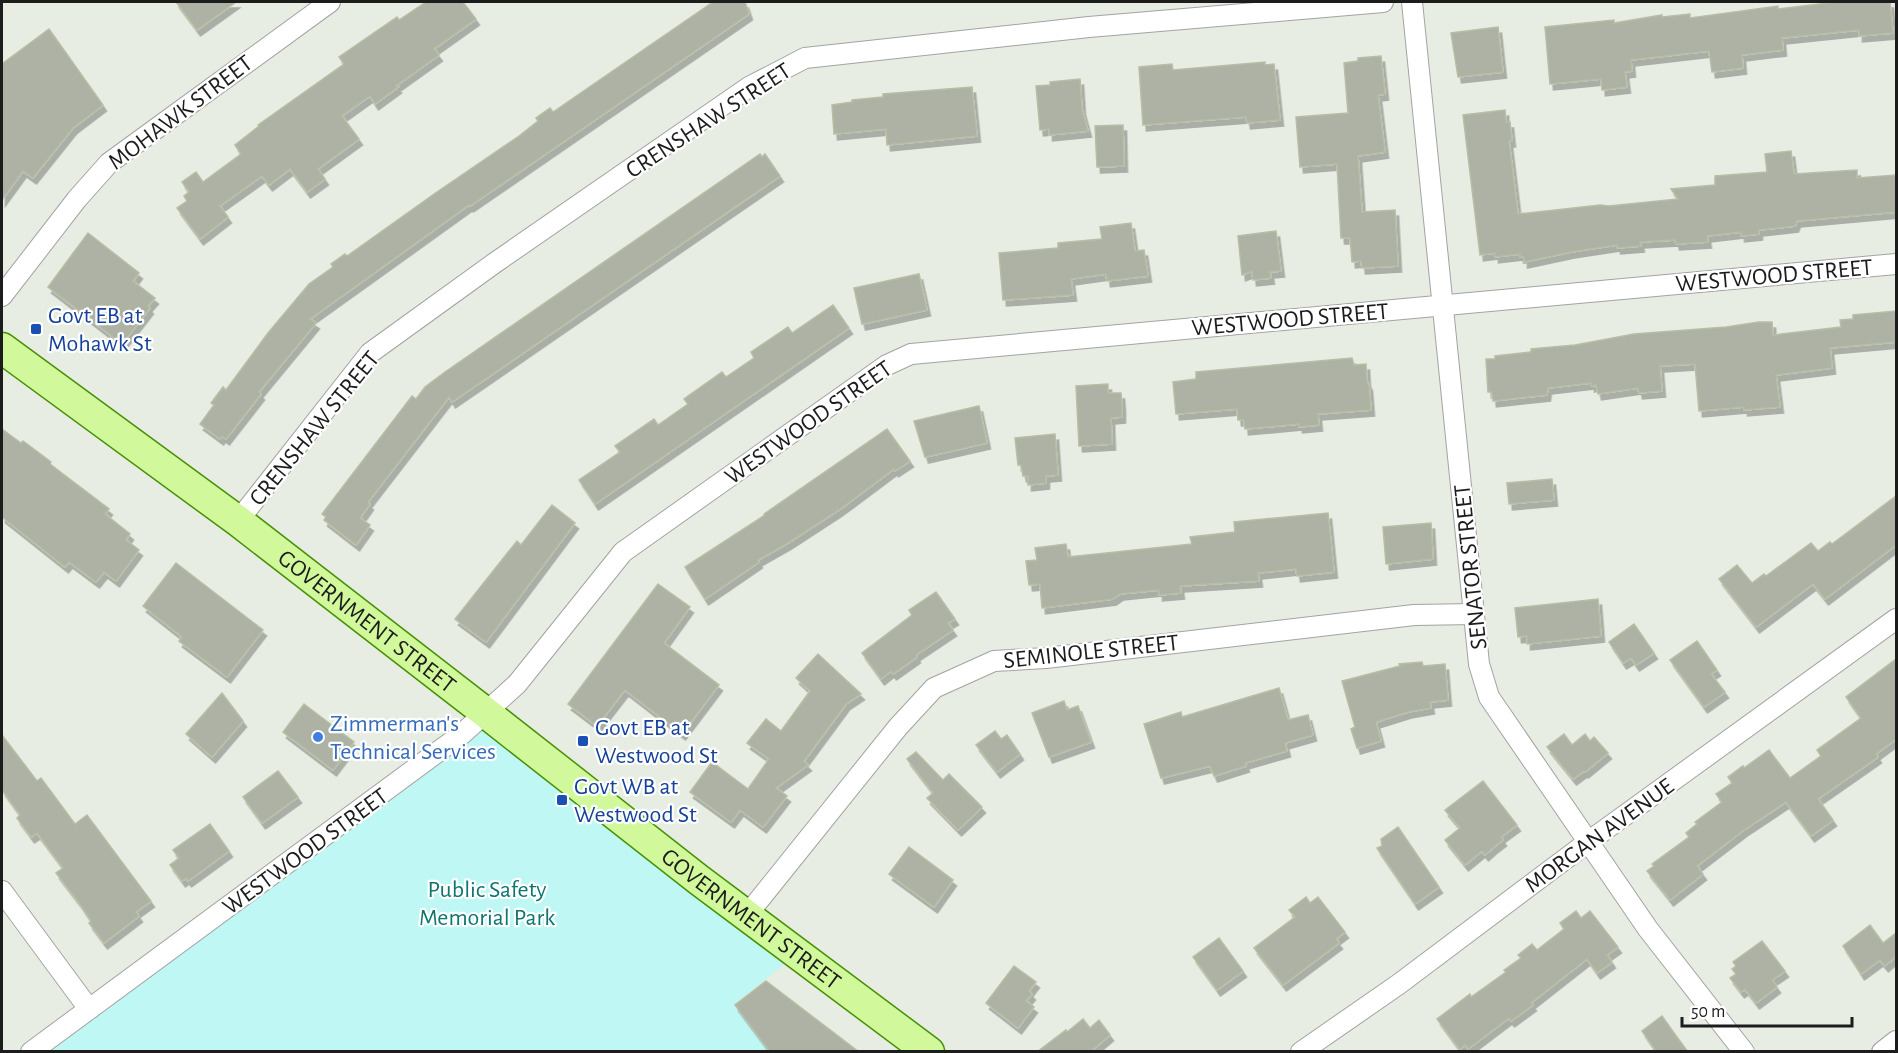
<svg xmlns="http://www.w3.org/2000/svg" width="1898" height="1053" viewBox="0 0 1898 1053" font-family="'Alegreya Sans',sans-serif">
<defs>
<filter id="shadow"><feDropShadow dx="3.5" dy="6" stdDeviation="0" flood-color="#0004"/></filter>
</defs>
<rect width="100%" height="100%" fill="#e7ede2"/>
<polygon fill="#bef7f3" points="486,713 797,954 737,1002 771,1051 31,1052"/>
<g fill="#aeb2a4" stroke="#b7bea4" stroke-width="1.5" filter="url(#shadow)">
<polygon points="176,2 236,2 197,30"/>
<polygon points="426,2 463,2 476,19 434,49 439,55 396,86 398,87 375,104 370,96 342,116 359,139 318,169 325,179 307,192 290,169 269,185 262,176 220,206 228,217 200,239 177,208 187,201 184,196 189,192 182,182 196,172 203,182 241,154 235,145 259,126 258,125 344,64 339,57 397,17 399,20"/>
<polygon points="713,2 745,2 749,14 486,195 470,206 469,205 310,319 316,323 259,392 261,394 226,439 222,436 220,439 200,424 214,405 211,403 223,387 226,390 268,333 309,284 333,267 331,264 345,254 347,256 434,194 519,136 538,121 536,118 550,108 553,112"/>
<polygon points="1836,2 1890,2 1893,33 1859,36 1859,30 1782,38 1783,50 1742,55 1743,68 1712,72 1709,51 1631,60 1632,71 1625,72 1627,87 1602,90 1601,79 1550,84 1545,27 1614,20 1614,23 1662,15 1662,17 1690,14 1690,18 1778,6 1778,9"/>
<polygon points="1498,27 1503,72 1458,77 1451,33"/>
<polygon points="49,29 103,105 73,128 33,178 23,171 2,200 2,64"/>
<polygon points="1381,56 1385,94 1378,95 1385,152 1358,156 1362,212 1395,210 1398,266 1362,268 1361,261 1352,262 1350,238 1341,238 1337,164 1300,167 1296,117 1348,113 1344,63 1358,61 1358,58"/>
<polygon points="1265,62 1265,65 1274,64 1280,120 1247,123 1246,117 1143,125 1139,67 1172,64 1173,70"/>
<polygon points="1080,79 1082,109 1088,131 1049,135 1049,129 1040,130 1036,86 1050,85 1050,82"/>
<polygon points="972,87 977,136 887,145 886,129 834,134 832,105 852,102 852,100 883,97 883,94"/>
<polygon points="1505,110 1506,122 1510,122 1512,141 1509,141 1518,214 1600,205 1609,206 1678,199 1671,189 1715,185 1715,176 1767,172 1765,154 1791,151 1794,174 1857,170 1857,178 1896,175 1896,212 1797,221 1795,226 1759,230 1759,234 1741,236 1741,232 1707,236 1708,242 1676,244 1675,240 1640,242 1641,246 1617,248 1617,245 1571,252 1524,262 1524,257 1520,257 1520,254 1495,257 1495,253 1480,255 1463,115"/>
<polygon points="1123,125 1124,166 1097,167 1095,126"/>
<polygon points="760,154 762,157 765,154 780,176 452,402 449,397 368,502 370,504 360,518 370,525 356,545 324,520 326,517 322,514 412,396 416,399 425,387 445,372"/>
<polygon points="1131,223 1135,251 1144,250 1148,276 1107,281 1106,274 1071,279 1073,295 1003,300 999,253 1058,248 1058,243 1102,239 1100,227"/>
<polygon points="1276,231 1281,271 1270,272 1271,278 1253,280 1252,271 1242,275 1238,236"/>
<polygon points="88,233 139,273 133,281 155,298 148,306 150,308 122,344 48,287"/>
<polygon points="919,274 927,310 862,324 854,288"/>
<polygon points="833,305 849,328 595,504 579,480 620,452 615,446 654,419 658,425 688,404 684,399 722,372 726,377 754,358 751,352 788,327 792,333"/>
<polygon points="1896,311 1896,342 1830,348 1832,368 1776,375 1780,407 1744,410 1744,407 1699,411 1695,364 1660,366 1662,391 1639,393 1638,388 1598,394 1596,385 1591,386 1591,383 1548,388 1547,395 1493,401 1492,392 1488,392 1486,359 1495,359 1495,356 1531,352 1531,349 1575,345 1634,334 1726,327 1759,322 1772,322 1773,335 1841,327 1840,320 1853,319 1853,315"/>
<polygon points="1352,358 1354,365 1366,364 1367,381 1369,385 1371,410 1318,414 1319,425 1299,427 1299,424 1245,429 1244,420 1238,420 1237,409 1176,414 1173,382 1196,379 1196,372"/>
<polygon points="1108,384 1108,393 1121,393 1122,405 1122,417 1111,418 1112,444 1079,446 1076,386"/>
<polygon points="979,406 987,443 925,457 914,421"/>
<polygon points="2,429 21,443 23,441 51,462 50,464 109,509 105,514 130,534 126,540 139,550 116,581 104,572 96,582 69,562 65,567 2,517"/>
<polygon points="887,429 910,461 895,471 894,469 839,510 788,543 758,560 759,562 705,599 685,567 765,515 764,514"/>
<polygon points="1055,434 1058,475 1046,476 1046,483 1028,485 1028,476 1023,476 1021,465 1018,465 1015,438"/>
<polygon points="1552,479 1554,500 1509,504 1507,483"/>
<polygon points="1896,496 1896,545 1825,599 1813,584 1756,627 1719,579 1737,565 1752,583 1764,574 1766,576 1811,543 1818,551 1830,542 1832,544"/>
<polygon points="552,505 575,523 486,642 455,619 517,541 521,545"/>
<polygon points="1328,513 1334,572 1297,576 1296,569 1258,573 1259,581 1180,586 1181,593 1159,595 1159,590 1120,594 1113,599 1042,608 1040,584 1029,585 1026,561 1037,560 1035,548 1066,544 1068,557 1192,544 1190,537 1235,532 1234,522"/>
<polygon points="1431,523 1433,559 1386,564 1383,527"/>
<polygon points="176,563 263,630 227,677 179,641 182,637 143,606"/>
<polygon points="658,584 690,607 664,643 719,685 682,734 625,690 597,726 568,704"/>
<polygon points="936,592 955,619 948,623 953,630 916,655 917,657 893,674 891,671 881,679 862,653 912,615 909,610"/>
<polygon points="1598,599 1601,636 1527,644 1527,636 1518,637 1515,608"/>
<polygon points="1634,624 1654,653 1636,665 1631,658 1623,663 1609,642"/>
<polygon points="1697,641 1717,670 1711,674 1725,692 1704,707 1670,660"/>
<polygon points="818,654 861,694 846,704 804,761 808,765 776,788 787,796 763,827 740,810 731,822 690,792 712,762 748,789 769,759 747,743 766,719 781,731 810,691 796,678"/>
<polygon points="1896,659 1896,739 1876,754 1878,757 1818,799 1833,820 1811,836 1786,802 1744,830 1697,866 1703,874 1670,900 1647,871 1654,866 1652,864 1689,837 1686,833 1697,824 1695,822 1722,802 1716,794 1732,783 1728,777 1743,766 1744,768 1769,750 1790,778 1821,756 1817,750 1861,718 1846,697"/>
<polygon points="1422,662 1423,666 1445,664 1448,700 1430,702 1431,708 1408,712 1376,722 1381,741 1357,748 1351,729 1355,727 1342,681 1400,666 1399,664"/>
<polygon points="1279,688 1288,720 1308,715 1313,735 1285,743 1287,751 1245,763 1246,766 1214,776 1210,766 1161,778 1144,724 1181,712 1182,717"/>
<polygon points="222,693 243,721 212,757 186,734"/>
<polygon points="1064,701 1067,710 1078,706 1091,742 1049,757 1032,713"/>
<polygon points="304,704 354,742 333,770 283,732"/>
<polygon points="995,731 1001,739 1007,735 1020,754 997,772 976,745"/>
<polygon points="1564,734 1572,745 1585,734 1590,741 1594,737 1608,753 1585,772 1584,771 1573,779 1547,747"/>
<polygon points="2,735 37,781 41,778 75,824 87,815 151,901 136,912 139,916 104,943 89,923 91,921 79,903 56,873 63,868 37,833 31,837 17,818 20,815 2,790"/>
<polygon points="916,752 943,780 949,774 982,807 958,830 927,798 933,793 907,759"/>
<polygon points="278,771 298,797 262,823 243,797"/>
<polygon points="1483,781 1517,825 1501,837 1503,840 1494,847 1485,855 1482,851 1465,865 1445,840 1460,828 1445,810"/>
<polygon points="210,824 229,851 188,881 186,878 182,881 170,865 179,858 173,850"/>
<polygon points="1398,827 1439,887 1415,904 1377,848 1382,846 1381,839"/>
<polygon points="909,847 953,880 934,907 889,874"/>
<polygon points="1306,897 1310,903 1318,897 1345,932 1336,939 1339,943 1283,985 1254,948 1295,917 1289,910"/>
<polygon points="1576,911 1581,918 1590,911 1618,947 1607,955 1612,962 1597,973 1587,959 1531,1003 1533,1005 1511,1021 1509,1018 1468,1049 1465,1045 1460,1050 1437,1019 1470,994 1471,997 1506,972 1504,970 1521,958 1518,955 1532,944 1537,950 1564,929 1560,923"/>
<polygon points="1870,925 1883,943 1896,933 1896,956 1885,966 1880,960 1861,974 1843,946"/>
<polygon points="1219,938 1243,971 1217,990 1193,957"/>
<polygon points="1762,941 1785,971 1772,980 1777,987 1756,1003 1745,989 1741,992 1730,978 1736,974 1732,969 1736,966 1733,962"/>
<polygon points="1014,966 1036,982 1029,991 1032,994 1026,1001 1034,1007 1018,1028 986,1003"/>
<polygon points="766,981 859,1052 770,1052 735,1005"/>
<polygon points="1662,1016 1674,1033 1688,1052 1656,1052 1653,1047 1642,1031"/>
<polygon points="1083,1019 1090,1028 1099,1020 1110,1035 1090,1052 1037,1052 1066,1030 1067,1032"/>
</g>
<g fill="none" stroke-linecap="round" stroke-linejoin="round">
<defs>
<g id="street">
<polyline points="1412,2 1479,664 1489,697 1648,929 1744,1052"/>
<polyline points="2,296 77,199 109,163 330,2"/>
<polyline points="238,521 370,353 496,262 749,87 805,58 1089,27 1383,2"/>
<polyline points="2,891 89,1009"/>
<polyline points="747,915 898,727 934,688 994,661 1046,658 1414,615 1474,614"/>
<polyline points="31,1052 462,734 517,684 623,552 887,365 911,354 1896,264"/>
<polyline points="1301,1052 1399,984 1588,842 1896,619"/>
<polyline points="1882,1052 1896,1041"/>
</g>
<g id="primary">
<path id="s1" d="M2,348L238,521L486,713L699,880L929,1052"/>
</g>
</defs>
<use href="#street" stroke="#a3a3a3" stroke-width="22"/>
<use href="#primary" stroke="#479004" stroke-width="33"/>
<use href="#street" stroke="#fff" stroke-width="20"/>
<use href="#primary" stroke="#d1f99b" stroke-width="30"/>
</g>
<g fill="#1a4fb4" stroke="#fff" stroke-width="2">
<rect x="30" y="323" width="12" height="12" rx="3"/>
<rect x="577" y="735" width="12" height="12" rx="3"/>
<rect x="556" y="794" width="12" height="12" rx="3"/>
</g>
<circle fill="#3f7fe0" stroke="#fff" stroke-width="2" cx="318" cy="737" r="6"/>
<g text-anchor="middle" stroke-width="4.5" stroke-linejoin="round" paint-order="stroke">
<g font-size="24" fill="#1c1c1c" stroke="#fff">
<text transform="translate(180 112) rotate(-37)" y="8">MOHAWK STREET</text>
<text transform="translate(708 120) rotate(-33)" y="8">CRENSHAW STREET</text>
<text transform="translate(1774 275) rotate(-5)" y="8">WESTWOOD STREET</text>
<text transform="translate(1290 319) rotate(-5)" y="8">WESTWOOD STREET</text>
<text transform="translate(808 422) rotate(-35)" y="8">WESTWOOD STREET</text>
<text transform="translate(314 428) rotate(-51)" y="8">CRENSHAW STREET</text>
<text transform="translate(1470 567) rotate(-96)" y="8">SENATOR STREET</text>
<text dy="8" stroke="none"><textPath href="#s1" startOffset="456">GOVERNMENT STREET</textPath></text>
<text transform="translate(1091 651) rotate(-6)" y="8">SEMINOLE STREET</text>
<text transform="translate(1599 835) rotate(-36)" y="8">MORGAN AVENUE</text>
<text transform="translate(305 851) rotate(-36)" y="8">WESTWOOD STREET</text>
<text dy="8" stroke="none"><textPath href="#s1" startOffset="942">GOVERNMENT STREET</textPath></text>
</g>
<g font-size="24" fill="#164399" stroke="#fff" text-anchor="start">
<text x="48" y="323">Govt EB at<tspan x="48" dy="28">Mohawk St</tspan></text>
<text x="595" y="735">Govt EB at<tspan x="595" dy="28">Westwood St</tspan></text>
<text x="574" y="794">Govt WB at<tspan x="574" dy="28">Westwood St</tspan></text>
</g>
<g font-size="24" fill="#366cbe" stroke="#fff" text-anchor="start">
<text x="330" y="731">Zimmerman's<tspan x="330" dy="28">Technical Services</tspan></text>
</g>
<g font-size="24" fill="#0e766f" stroke="#fff">
<text x="487" y="897">Public Safety<tspan x="487" dy="28">Memorial Park</tspan></text>
</g>
</g>
<rect width="1898" height="1053" fill="none" stroke="#1c1c1c" stroke-width="6"/>
<path d="M1682 1017v9h170v-9" fill="none" stroke="#1c1c1c" stroke-width="3"/>
<text x="1691" y="1017" font-size="18" fill="#1c1c1c" stroke="#ffffff" stroke-width="4.5" paint-order="stroke">50 m</text>
</svg>
